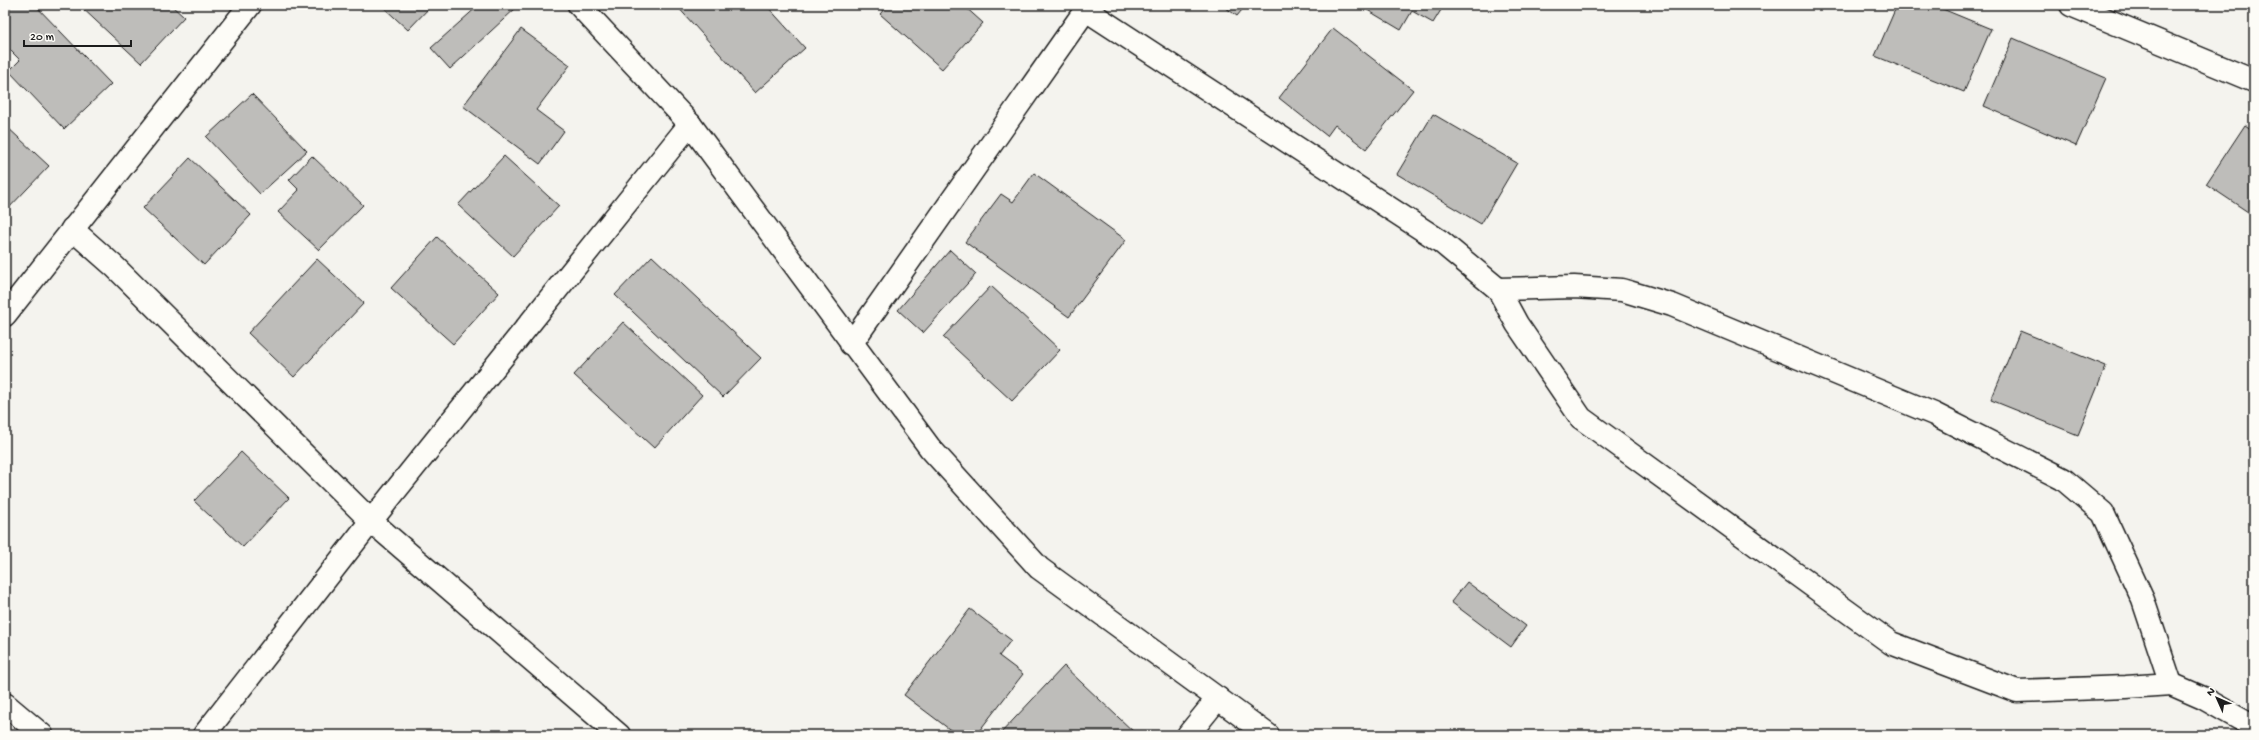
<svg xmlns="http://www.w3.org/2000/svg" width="2259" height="740" viewBox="0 0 2259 740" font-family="'Gochi Hand',sans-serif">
<rect width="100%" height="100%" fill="#f4f3ee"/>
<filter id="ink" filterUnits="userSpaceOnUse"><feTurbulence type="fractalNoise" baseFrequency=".025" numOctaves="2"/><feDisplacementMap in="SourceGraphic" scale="8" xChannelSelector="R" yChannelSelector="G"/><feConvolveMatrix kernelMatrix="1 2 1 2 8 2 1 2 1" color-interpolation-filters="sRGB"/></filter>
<g filter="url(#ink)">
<g fill="#bebdba" stroke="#1c1c1c">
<polygon points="9,5 35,5 111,84 64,129 9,71 20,60 5,45 5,9"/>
<polygon points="79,5 171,5 184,17 141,63"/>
<polygon points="381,5 432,5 408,30"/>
<polygon points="479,5 515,5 517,7 450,69 431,48"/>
<polygon points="676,5 766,5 805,48 755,93"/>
<polygon points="888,5 963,5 983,23 942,69 880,14"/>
<polygon points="1222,5 1246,5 1237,16"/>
<polygon points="1359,5 1444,5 1433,23 1412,11 1401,30"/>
<polygon points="1897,5 1933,5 1991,29 1964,92 1875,56"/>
<polygon points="1333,28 1413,90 1366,149 1335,125 1327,136 1279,98"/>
<polygon points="521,29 570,65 536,110 564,131 540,164 463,106"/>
<polygon points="2013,38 2106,78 2076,146 1984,106"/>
<polygon points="252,94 307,151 260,194 206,137"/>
<polygon points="1433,114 1517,163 1481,224 1397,174"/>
<polygon points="5,125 49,166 5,212"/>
<polygon points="2245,125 2254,131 2254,216 2206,184"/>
<polygon points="312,156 363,205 319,250 278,212 299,190 289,180"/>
<polygon points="504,156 559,206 513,256 458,205"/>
<polygon points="190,158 251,215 204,265 143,208"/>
<polygon points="1034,173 1126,240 1069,317 965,242 1001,194 1013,202"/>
<polygon points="437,237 499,293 453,344 391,288"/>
<polygon points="950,250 976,274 923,333 898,310"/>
<polygon points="652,256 761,358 723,397 615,295"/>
<polygon points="317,259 364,303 294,377 248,333"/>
<polygon points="991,286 1060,350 1012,401 943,337"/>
<polygon points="623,322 702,395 654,448 574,375"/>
<polygon points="2020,331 2106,366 2078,435 1991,400"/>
<polygon points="241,452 289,498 243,547 194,501"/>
<polygon points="1467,582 1526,626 1511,647 1451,602"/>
<polygon points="970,609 1011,640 999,656 1023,674 976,735 957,735 904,695"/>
<polygon points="1064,666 1136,734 1135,735 999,735"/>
</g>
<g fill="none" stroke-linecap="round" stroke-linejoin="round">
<defs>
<g id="street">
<polyline points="579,5 690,124 930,448 1039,568 1268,735"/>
<polyline points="2071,5 2254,81"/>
<polyline points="1086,10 1440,241 1498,289 1517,324 1581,418 1891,643 2017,691 2126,687 2171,684 2203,698 2254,727"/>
<polyline points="72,229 115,267 371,521 619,735"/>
<polyline points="1498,289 1574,287 1622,290 1672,305 1934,414 2063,479 2103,513 2143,600 2171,684"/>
<polyline points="5,315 250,5"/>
<polyline points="851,344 1089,5"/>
<polyline points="5,704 42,735"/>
<polyline points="204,735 371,521 690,124"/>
<polyline points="1188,735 1218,698"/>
</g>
</defs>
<use href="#street" stroke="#1c1c1c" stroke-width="25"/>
<use href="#street" stroke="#fdfcf7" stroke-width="22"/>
</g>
</g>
<rect width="2259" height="740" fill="none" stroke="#fdfcf7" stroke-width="20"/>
<rect x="10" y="10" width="2239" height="720" fill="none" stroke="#1c1c1c" stroke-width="1.5" filter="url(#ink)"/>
<g transform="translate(2217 698) rotate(315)" stroke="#fdfcf7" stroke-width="3" paint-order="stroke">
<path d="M0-3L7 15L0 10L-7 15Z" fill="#1c1c1c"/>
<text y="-6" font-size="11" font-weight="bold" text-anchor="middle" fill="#1c1c1c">N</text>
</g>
<path d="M24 40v6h107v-6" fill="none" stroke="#1c1c1c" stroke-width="2"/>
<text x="30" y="40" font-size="12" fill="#1c1c1c" stroke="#fdfcf7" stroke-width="3" paint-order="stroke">20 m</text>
</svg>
